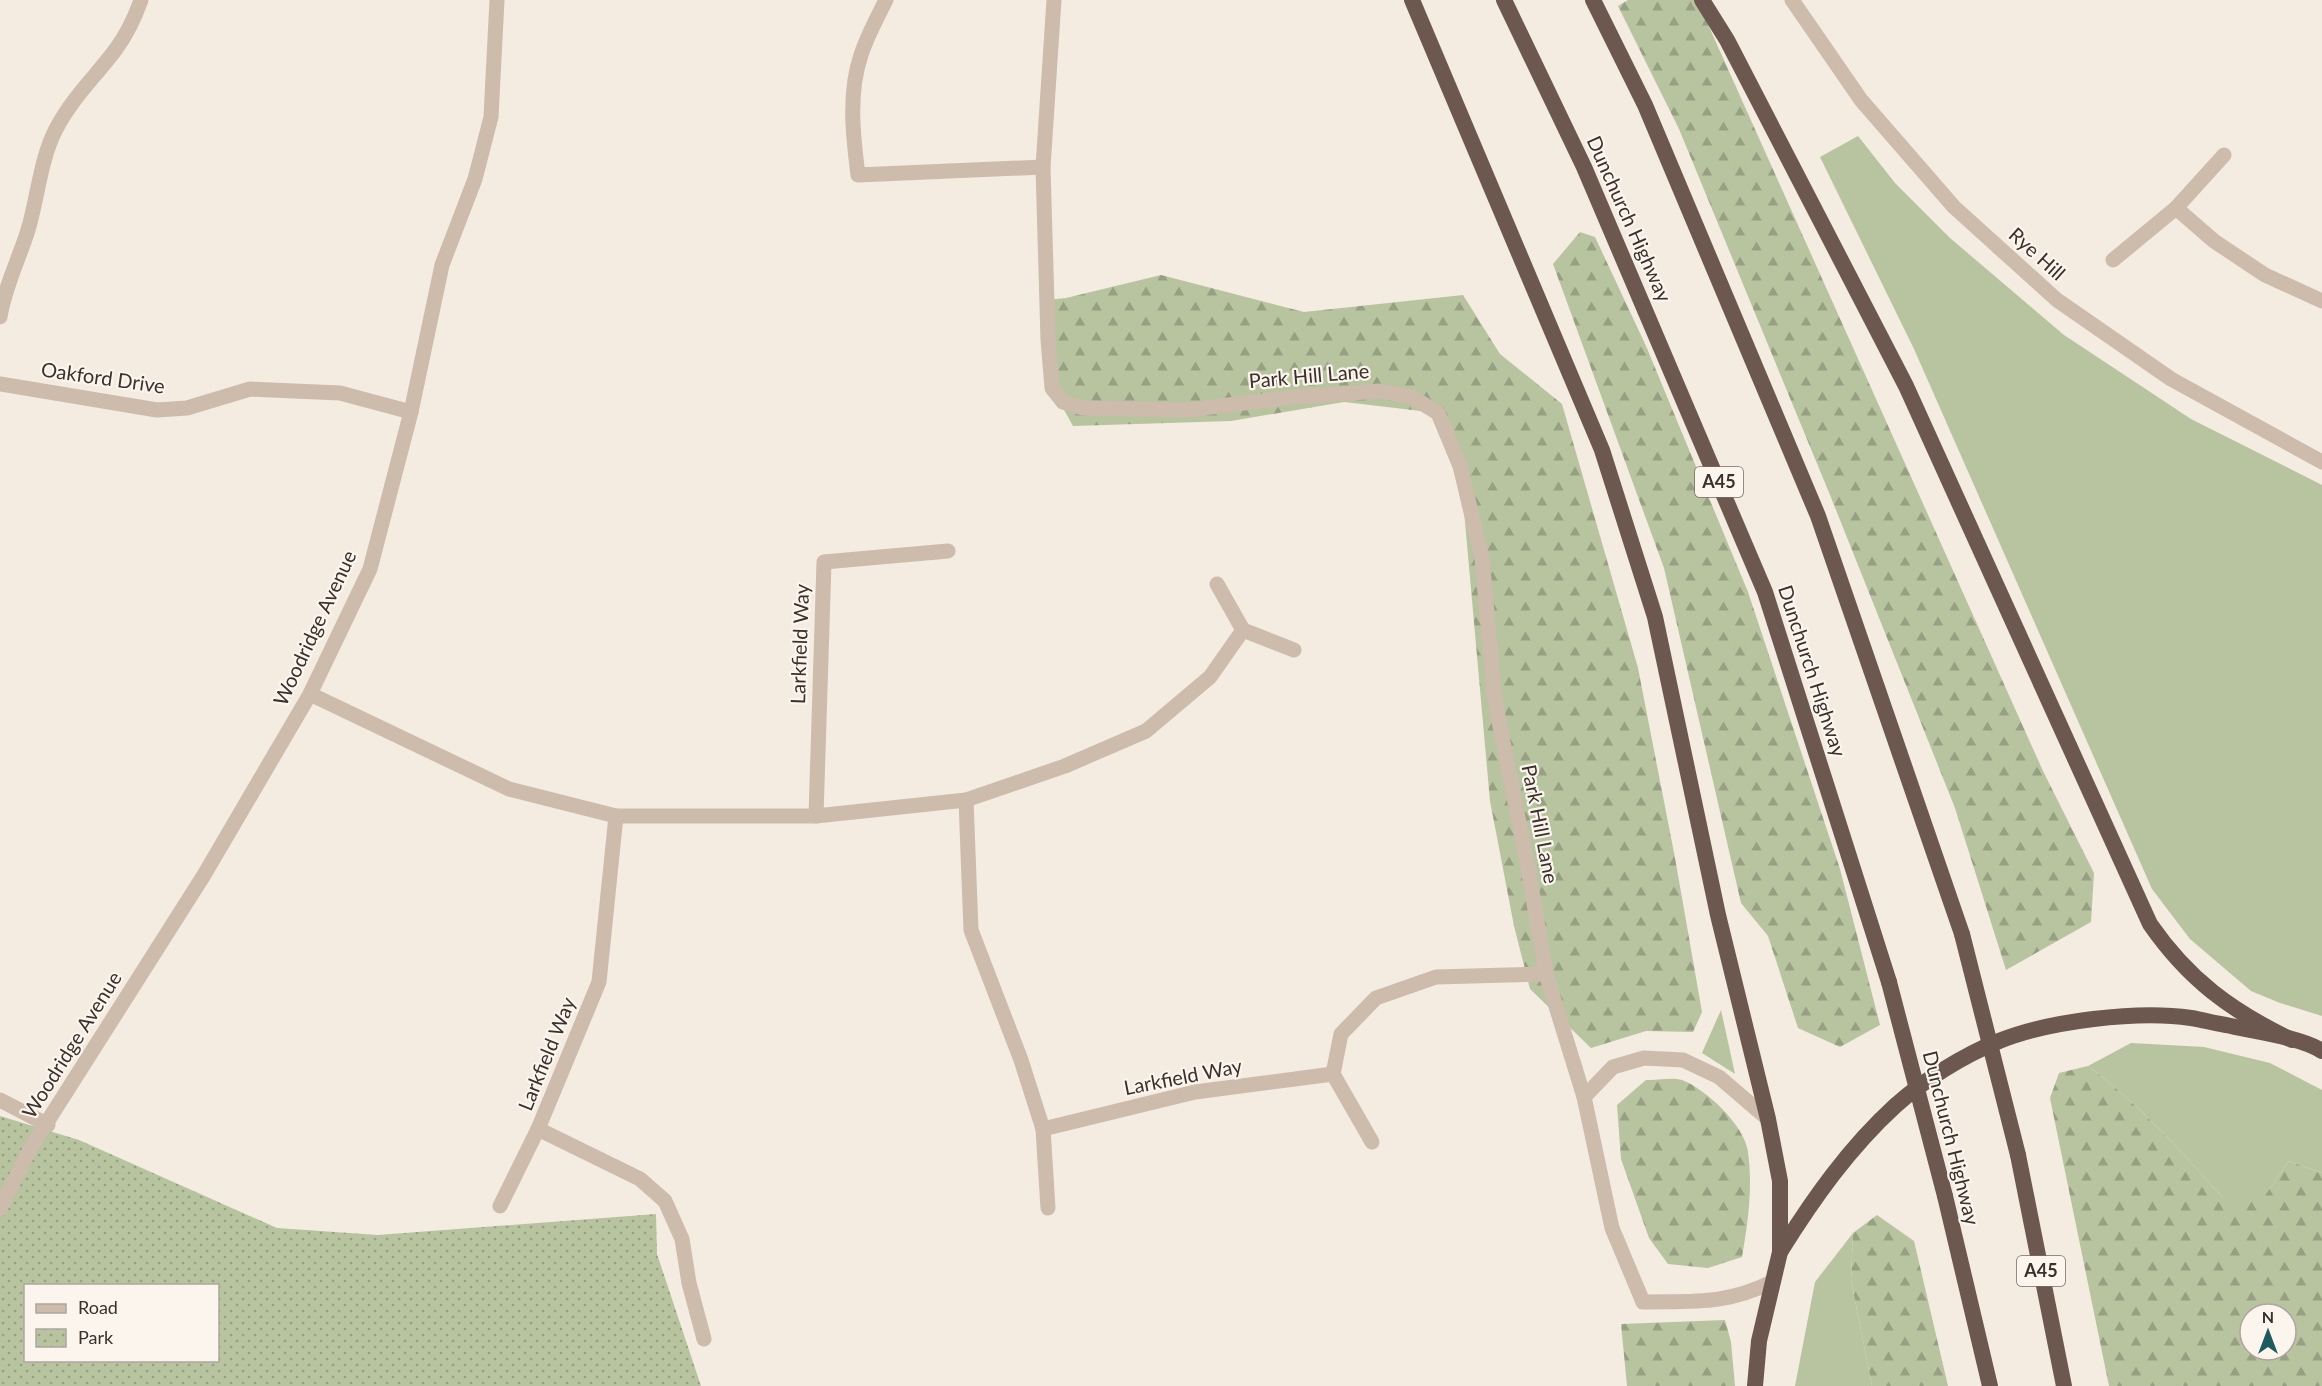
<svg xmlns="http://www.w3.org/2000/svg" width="2322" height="1386" viewBox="0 0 2322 1386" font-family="Lato,sans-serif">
<defs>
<pattern id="forest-firs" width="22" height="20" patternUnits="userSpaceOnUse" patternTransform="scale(1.5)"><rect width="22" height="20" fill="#b8c4a0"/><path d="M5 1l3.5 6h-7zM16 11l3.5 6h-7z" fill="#97a083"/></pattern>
<pattern id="park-dots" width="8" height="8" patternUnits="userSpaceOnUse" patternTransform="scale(1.5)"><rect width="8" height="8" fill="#b8c4a0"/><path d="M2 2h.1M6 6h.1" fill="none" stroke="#97a083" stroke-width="1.8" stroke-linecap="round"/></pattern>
</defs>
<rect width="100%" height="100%" fill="#f4ebe1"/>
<g fill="#b8c4a0">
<polygon points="1858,136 1895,183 1950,238 2064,335 2191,419 2322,485 2322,1016 2280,1003 2251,991 2190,939 2152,889 1914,349 1820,157"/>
<polygon points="1721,1010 1735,1074 1702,1053"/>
<path d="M2131,1043L2204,1047L2270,1063L2322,1090V1173L2289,1161L2263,1198H2223C2181,1151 2139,1104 2088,1066Z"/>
<polygon points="1853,1233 1851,1280 1872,1386 1795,1386 1815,1282"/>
</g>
<g fill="url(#forest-firs)" fill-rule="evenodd">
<polygon points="1628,0 1697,0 2043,771 2094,873 2091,922 2006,970 1955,808 1830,495 1679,129 1618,6"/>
<polygon points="1580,232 1595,237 1646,346 1748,592 1840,869 1880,1025 1840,1047 1798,1028 1768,936 1741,903 1664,568 1553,264"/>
<polygon points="1161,275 1304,312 1463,295 1500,354 1562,404 1638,668 1675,858 1702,1012 1693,1032 1646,1031 1591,1048 1530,989 1514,926 1490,801 1460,466 1438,413 1344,402 1231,421 1073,426 1052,388 1047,300 1066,298"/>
<path d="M2088,1066C2139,1104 2181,1151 2223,1198H2263L2289,1161L2322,1173V1386H2109L2050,1098L2059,1073ZM2250,1314H2286V1350H2250Z"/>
<path d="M1646,1080C1657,1080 1672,1077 1682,1080C1706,1089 1745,1126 1748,1152C1753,1188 1748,1222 1742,1257L1708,1268L1668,1264L1649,1238L1621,1159L1617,1105Z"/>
<polygon points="1877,1215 1914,1241 1948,1386 1872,1386 1851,1280 1853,1233"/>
<polygon points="1725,1320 1731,1342 1735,1386 1627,1386 1621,1324"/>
</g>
<path fill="url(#park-dots)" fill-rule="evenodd" d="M0,1116L79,1140L277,1228L378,1235L656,1214L657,1254L701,1386H0ZM26,1286H218V1360H26Z"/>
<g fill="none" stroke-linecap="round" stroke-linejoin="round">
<polyline stroke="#cdbbac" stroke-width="15" points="1054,0 1043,167 1048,340 1052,388 1063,402 1083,408 1187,410 1295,397 1380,391 1412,397 1438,413 1460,466 1482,558 1495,701 1528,868 1546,974"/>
<g stroke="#cdbbac" stroke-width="15">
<path d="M886,0C877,18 867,36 861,55C848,93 853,136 858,175L1043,167"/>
<polyline points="2176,208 2214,241 2265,275 2322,301"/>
<polyline points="2113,260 2176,208 2224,155"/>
<path d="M0,317C5,286 19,259 28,230C38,197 40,160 56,129C72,98 96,76 116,49C127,34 135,17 141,0"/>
<polyline points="0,384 157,410 187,408 250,389 340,393 411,412"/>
<polyline points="1217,584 1243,630 1294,650"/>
<polyline points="310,694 509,789 616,816 816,816 966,800 1065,766 1146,731 1210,677 1243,630"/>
<path d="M966,800L971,930L1021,1060L1043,1129L1195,1092L1333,1074L1341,1034L1376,998L1436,977L1546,974L1584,1097L1612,1228L1643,1302C1694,1301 1725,1305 1772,1282"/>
<polyline points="816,816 824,562 948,551"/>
<polyline points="1333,1074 1372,1142"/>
<polyline points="1584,1097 1613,1067 1644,1058 1683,1060 1719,1077 1768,1119"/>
<polyline points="0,1100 48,1125"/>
<polyline points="538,1129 640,1179 665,1201 682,1239 689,1283 704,1339"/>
<polyline points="1043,1129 1048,1208"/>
<polyline points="500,1206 538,1129 599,982 616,816"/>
<polyline points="0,1209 30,1149 204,875 310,694 370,569 411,412 442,265 475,179 491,117 497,0"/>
</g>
<polyline stroke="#cdbbac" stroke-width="15" points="1792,0 1861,100 1954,207 2057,300 2171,379 2322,462"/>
<g stroke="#6c584f" stroke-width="16">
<polyline points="1412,0 1602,450 1655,617 1718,915 1768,1119 1780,1181 1780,1252 1759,1341 1755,1386"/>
<polyline points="1504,0 1584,167 1765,592 1889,982"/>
<polyline points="1593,0 1645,105 1818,516 1962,934"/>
<path d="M1702,0L1727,40L1906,386L2150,924C2188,979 2231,1011 2292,1040"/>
<polyline points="2018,1155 2064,1386"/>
<polyline points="1945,1196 1990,1386"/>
<path d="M1780,1252C1813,1199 1849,1148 1895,1106C1924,1080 1962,1056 1999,1041C2048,1021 2138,1010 2191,1018C2203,1020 2214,1023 2226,1025C2252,1031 2301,1037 2322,1051"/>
</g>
<g stroke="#6c584f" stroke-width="16">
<polyline points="1962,934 2018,1155"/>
<polyline points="1889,982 1945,1196"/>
</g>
</g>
<g text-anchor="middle" stroke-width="4.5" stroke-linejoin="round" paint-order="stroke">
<g fill="#fbf5ee" stroke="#756b66" stroke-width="1.5">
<rect x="1695" y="467" width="48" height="30" rx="4.5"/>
<rect x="2017" y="1256" width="48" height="30" rx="4.5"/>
</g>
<g font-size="18" font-weight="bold" fill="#3b302b">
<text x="1719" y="488">A45</text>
<text x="2041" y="1277">A45</text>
</g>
<g font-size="20" fill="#3b302b" stroke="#fbf5ee">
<text transform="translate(1629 219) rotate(66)" y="7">Dunchurch Highway</text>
<text transform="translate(2037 254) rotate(42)" y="7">Rye Hill</text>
<text transform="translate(1309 376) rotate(-5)" y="7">Park Hill Lane</text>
<text transform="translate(103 378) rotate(8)" y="7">Oakford Drive</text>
<text transform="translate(315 628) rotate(-65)" y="7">Woodridge Avenue</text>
<text transform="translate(800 644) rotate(-88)" y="7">Larkfield Way</text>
<text transform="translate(1812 671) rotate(72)" y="7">Dunchurch Highway</text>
<text transform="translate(1540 824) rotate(79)" y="7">Park Hill Lane</text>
<text transform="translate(72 1045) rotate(-58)" y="7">Woodridge Avenue</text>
<text transform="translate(547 1054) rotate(-68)" y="7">Larkfield Way</text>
<text transform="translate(1183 1077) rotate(-11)" y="7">Larkfield Way</text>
<text transform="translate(1951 1138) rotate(76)" y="7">Dunchurch Highway</text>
</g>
</g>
<rect x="24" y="1284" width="195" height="78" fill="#fbf5ee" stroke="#aea6a0" stroke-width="1.5"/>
<rect x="36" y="1304" width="30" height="9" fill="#cdbbac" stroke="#aea6a0" stroke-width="1.5"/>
<text x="78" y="1314" font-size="18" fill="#3b302b">Road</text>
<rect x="36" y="1329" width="30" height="18" fill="url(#park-dots)" stroke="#aea6a0" stroke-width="1.5"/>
<text x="78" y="1344" font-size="18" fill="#3b302b">Park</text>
<g transform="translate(2268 1332)"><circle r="28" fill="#fbf5ee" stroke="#aea6a0" stroke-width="1.5"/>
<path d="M0-4.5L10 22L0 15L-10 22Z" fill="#1f5a5e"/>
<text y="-9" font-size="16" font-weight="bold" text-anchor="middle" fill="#3b302b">N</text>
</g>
</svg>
